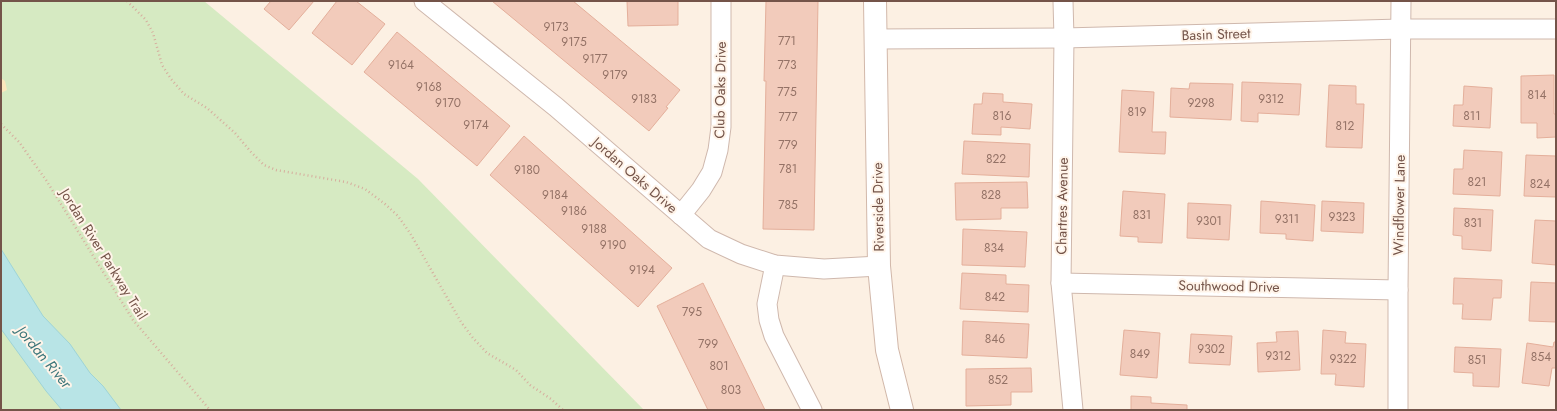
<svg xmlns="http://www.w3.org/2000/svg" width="1557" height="411" viewBox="0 0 1557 411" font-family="Jost,sans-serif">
<rect width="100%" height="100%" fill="#fcf0e3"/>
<polygon fill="#d6eac2" points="1,1 204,1 418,179 644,410 1,410"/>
<polygon fill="#fce8bd" points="1,78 5,81 7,90 1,93"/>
<polygon fill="#b8e4e6" stroke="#9ed4d7" points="1,249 43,316 70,344 90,373 103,386 121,410 62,410 46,391 1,329"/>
<g fill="#f2cbbb" stroke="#e4af9b">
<polygon points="271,1 314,1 289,30 264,9"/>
<polygon points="337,1 356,1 385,24 352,65 312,33"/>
<polygon points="492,1 573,1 680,90 666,107 668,108 649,131"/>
<polygon points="627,1 678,1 678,25 628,26"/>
<polygon points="766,1 818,1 814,230 763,229 766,81 764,81"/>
<polygon points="397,32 510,126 477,166 364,72"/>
<polygon points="1554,75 1554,114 1556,114 1556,137 1537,138 1537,123 1521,123 1521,76"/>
<polygon points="1242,82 1301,84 1299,115 1258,113 1258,122 1241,121"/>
<polygon points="1190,83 1233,84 1231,120 1170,117 1171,88 1189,89"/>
<polygon points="1329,85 1356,86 1356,104 1364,104 1362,148 1326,147"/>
<polygon points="1464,86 1492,88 1490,128 1453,126 1454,105 1463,105"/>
<polygon points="1122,90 1154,92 1152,132 1166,132 1165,154 1119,152"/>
<polygon points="983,93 1003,94 1003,102 1032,104 1030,129 1001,127 1001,135 972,134 974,104 982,104"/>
<polygon points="524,136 672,268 638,307 490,175"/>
<polygon points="964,141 1030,144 1029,177 962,174"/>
<polygon points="1464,150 1502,152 1500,196 1453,194 1454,169 1463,169"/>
<polygon points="1526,155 1556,156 1556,197 1524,196"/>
<polygon points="1027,182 1028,208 1001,208 1001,219 956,220 955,183"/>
<polygon points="1123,191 1165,194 1162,243 1138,242 1138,237 1120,236"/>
<polygon points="1261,201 1315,205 1313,241 1286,239 1286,234 1260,233"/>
<polygon points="1322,201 1364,203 1363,233 1321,231"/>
<polygon points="1188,203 1231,205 1229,240 1187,238"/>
<polygon points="1454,208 1493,210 1491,251 1462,249 1462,236 1453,235"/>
<polygon points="1535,220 1556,221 1556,265 1532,263"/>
<polygon points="963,229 1027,232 1025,267 962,265"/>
<polygon points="962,273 1006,275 1006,284 1029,285 1028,312 960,309"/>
<polygon points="1454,278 1502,280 1501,298 1493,298 1491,320 1462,319 1463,304 1453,304"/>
<polygon points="1531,282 1556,283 1556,322 1529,321"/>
<polygon points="703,283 765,410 708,410 657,306"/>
<polygon points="963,321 1029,324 1027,358 962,355"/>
<polygon points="1124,330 1160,333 1157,378 1120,375"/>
<polygon points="1323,330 1346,332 1345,343 1366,344 1364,387 1335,385 1336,374 1321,374"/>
<polygon points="1298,331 1300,370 1258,372 1257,343 1277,342 1276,332"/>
<polygon points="1191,334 1232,336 1230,365 1189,363"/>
<polygon points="1554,342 1556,342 1556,368 1552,368 1549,386 1522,383 1527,343 1553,347"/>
<polygon points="1455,347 1501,349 1499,387 1473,386 1473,373 1454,372"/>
<polygon points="1031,368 1032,392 1011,392 1011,405 966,406 966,369"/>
<polygon points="1131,396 1151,397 1151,403 1187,405 1187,410 1131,410"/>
</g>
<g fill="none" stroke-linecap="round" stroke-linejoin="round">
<defs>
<g id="street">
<polyline points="424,1 556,107 709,239 741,254 775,265 824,269 879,266"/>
<polyline points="1063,1 1064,38 1061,283 1073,410"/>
<polyline points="876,39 1064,38 1401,29 1556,29"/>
<polyline points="681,215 701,190 712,172 718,150 721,127 721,1"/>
<polyline points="775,265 767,304 769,320 774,336 812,410"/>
<polyline points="1061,283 1398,290"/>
<polyline points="1398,410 1398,290 1401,1"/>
</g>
<polyline id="secondary" points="875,1 879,266 887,350 902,410"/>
</defs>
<use href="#street" stroke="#cfb8ad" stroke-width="21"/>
<use href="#secondary" stroke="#d2b8aa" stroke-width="24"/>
<g stroke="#d6ae9e" stroke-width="2.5" stroke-dasharray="1 3" stroke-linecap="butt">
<polyline points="127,1 146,20 153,33 162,65 171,79 184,94 207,108 235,133 251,152 264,165 276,170 346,182 365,189 385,204 398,216 410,233 461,322 473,338 487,353 516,370 530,385 551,399 563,410"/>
<polyline points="1,124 19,142 46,180 133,320 210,410"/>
</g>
<use href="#street" stroke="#fff" stroke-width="19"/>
<use href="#secondary" stroke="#fff" stroke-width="22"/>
</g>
<g text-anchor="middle" stroke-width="4" stroke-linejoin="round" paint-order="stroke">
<g font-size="12" fill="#947266">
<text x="556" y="31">9173</text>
<text x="787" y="45">771</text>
<text x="574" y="46">9175</text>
<text x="595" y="63">9177</text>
<text x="401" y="69">9164</text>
<text x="787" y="69">773</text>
<text x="615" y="79">9179</text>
<text x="429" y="91">9168</text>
<text x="787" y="96">775</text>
<text x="1537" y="99">814</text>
<text x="644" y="103">9183</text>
<text x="1271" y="103">9312</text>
<text x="448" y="107">9170</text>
<text x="1201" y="107">9298</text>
<text x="1137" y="116">819</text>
<text x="1002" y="120">816</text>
<text x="1472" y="120">811</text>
<text x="788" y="121">777</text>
<text x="476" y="129">9174</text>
<text x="1345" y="130">812</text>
<text x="788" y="149">779</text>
<text x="996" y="163">822</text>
<text x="788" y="173">781</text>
<text x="527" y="174">9180</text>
<text x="1477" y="186">821</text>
<text x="1540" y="188">824</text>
<text x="555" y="199">9184</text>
<text x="991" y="199">828</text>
<text x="788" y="209">785</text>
<text x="574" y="215">9186</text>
<text x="1142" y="219">831</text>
<text x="1342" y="221">9323</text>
<text x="1287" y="223">9311</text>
<text x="1209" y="225">9301</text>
<text x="1473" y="227">831</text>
<text x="594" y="233">9188</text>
<text x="613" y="249">9190</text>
<text x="994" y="252">834</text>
<text x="642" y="274">9194</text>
<text x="995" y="301">842</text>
<text x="692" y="316">795</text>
<text x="995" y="343">846</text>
<text x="708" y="348">799</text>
<text x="1211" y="353">9302</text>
<text x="1140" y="358">849</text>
<text x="1278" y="360">9312</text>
<text x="1541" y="361">854</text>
<text x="1343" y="363">9322</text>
<text x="1477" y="364">851</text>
<text x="719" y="370">801</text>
<text x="998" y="384">852</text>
<text x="731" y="394">803</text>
</g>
<g font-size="14" fill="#745449" stroke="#fff4e9">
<text transform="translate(1216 34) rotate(-2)" y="5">Basin Street</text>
<text transform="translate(720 90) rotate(-89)" y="5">Club Oaks Drive</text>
<text transform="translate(635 175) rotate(41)" y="5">Jordan Oaks Drive</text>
<text transform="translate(1399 205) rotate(-89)" y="5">Windflower Lane</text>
<text transform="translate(1062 206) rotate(-89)" y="5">Chartres Avenue</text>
<text transform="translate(878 207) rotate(-91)" y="5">Riverside Drive</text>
<text transform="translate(104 254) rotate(58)" y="5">Jordan River Parkway Trail</text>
<text transform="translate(1229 286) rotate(1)" y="5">Southwood Drive</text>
</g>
<g font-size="15" font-style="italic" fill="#3c767a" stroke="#fff4e9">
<text transform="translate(44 357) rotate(50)" y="5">Jordan River</text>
</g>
</g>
<rect width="1557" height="411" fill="none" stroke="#745449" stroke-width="4"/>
</svg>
